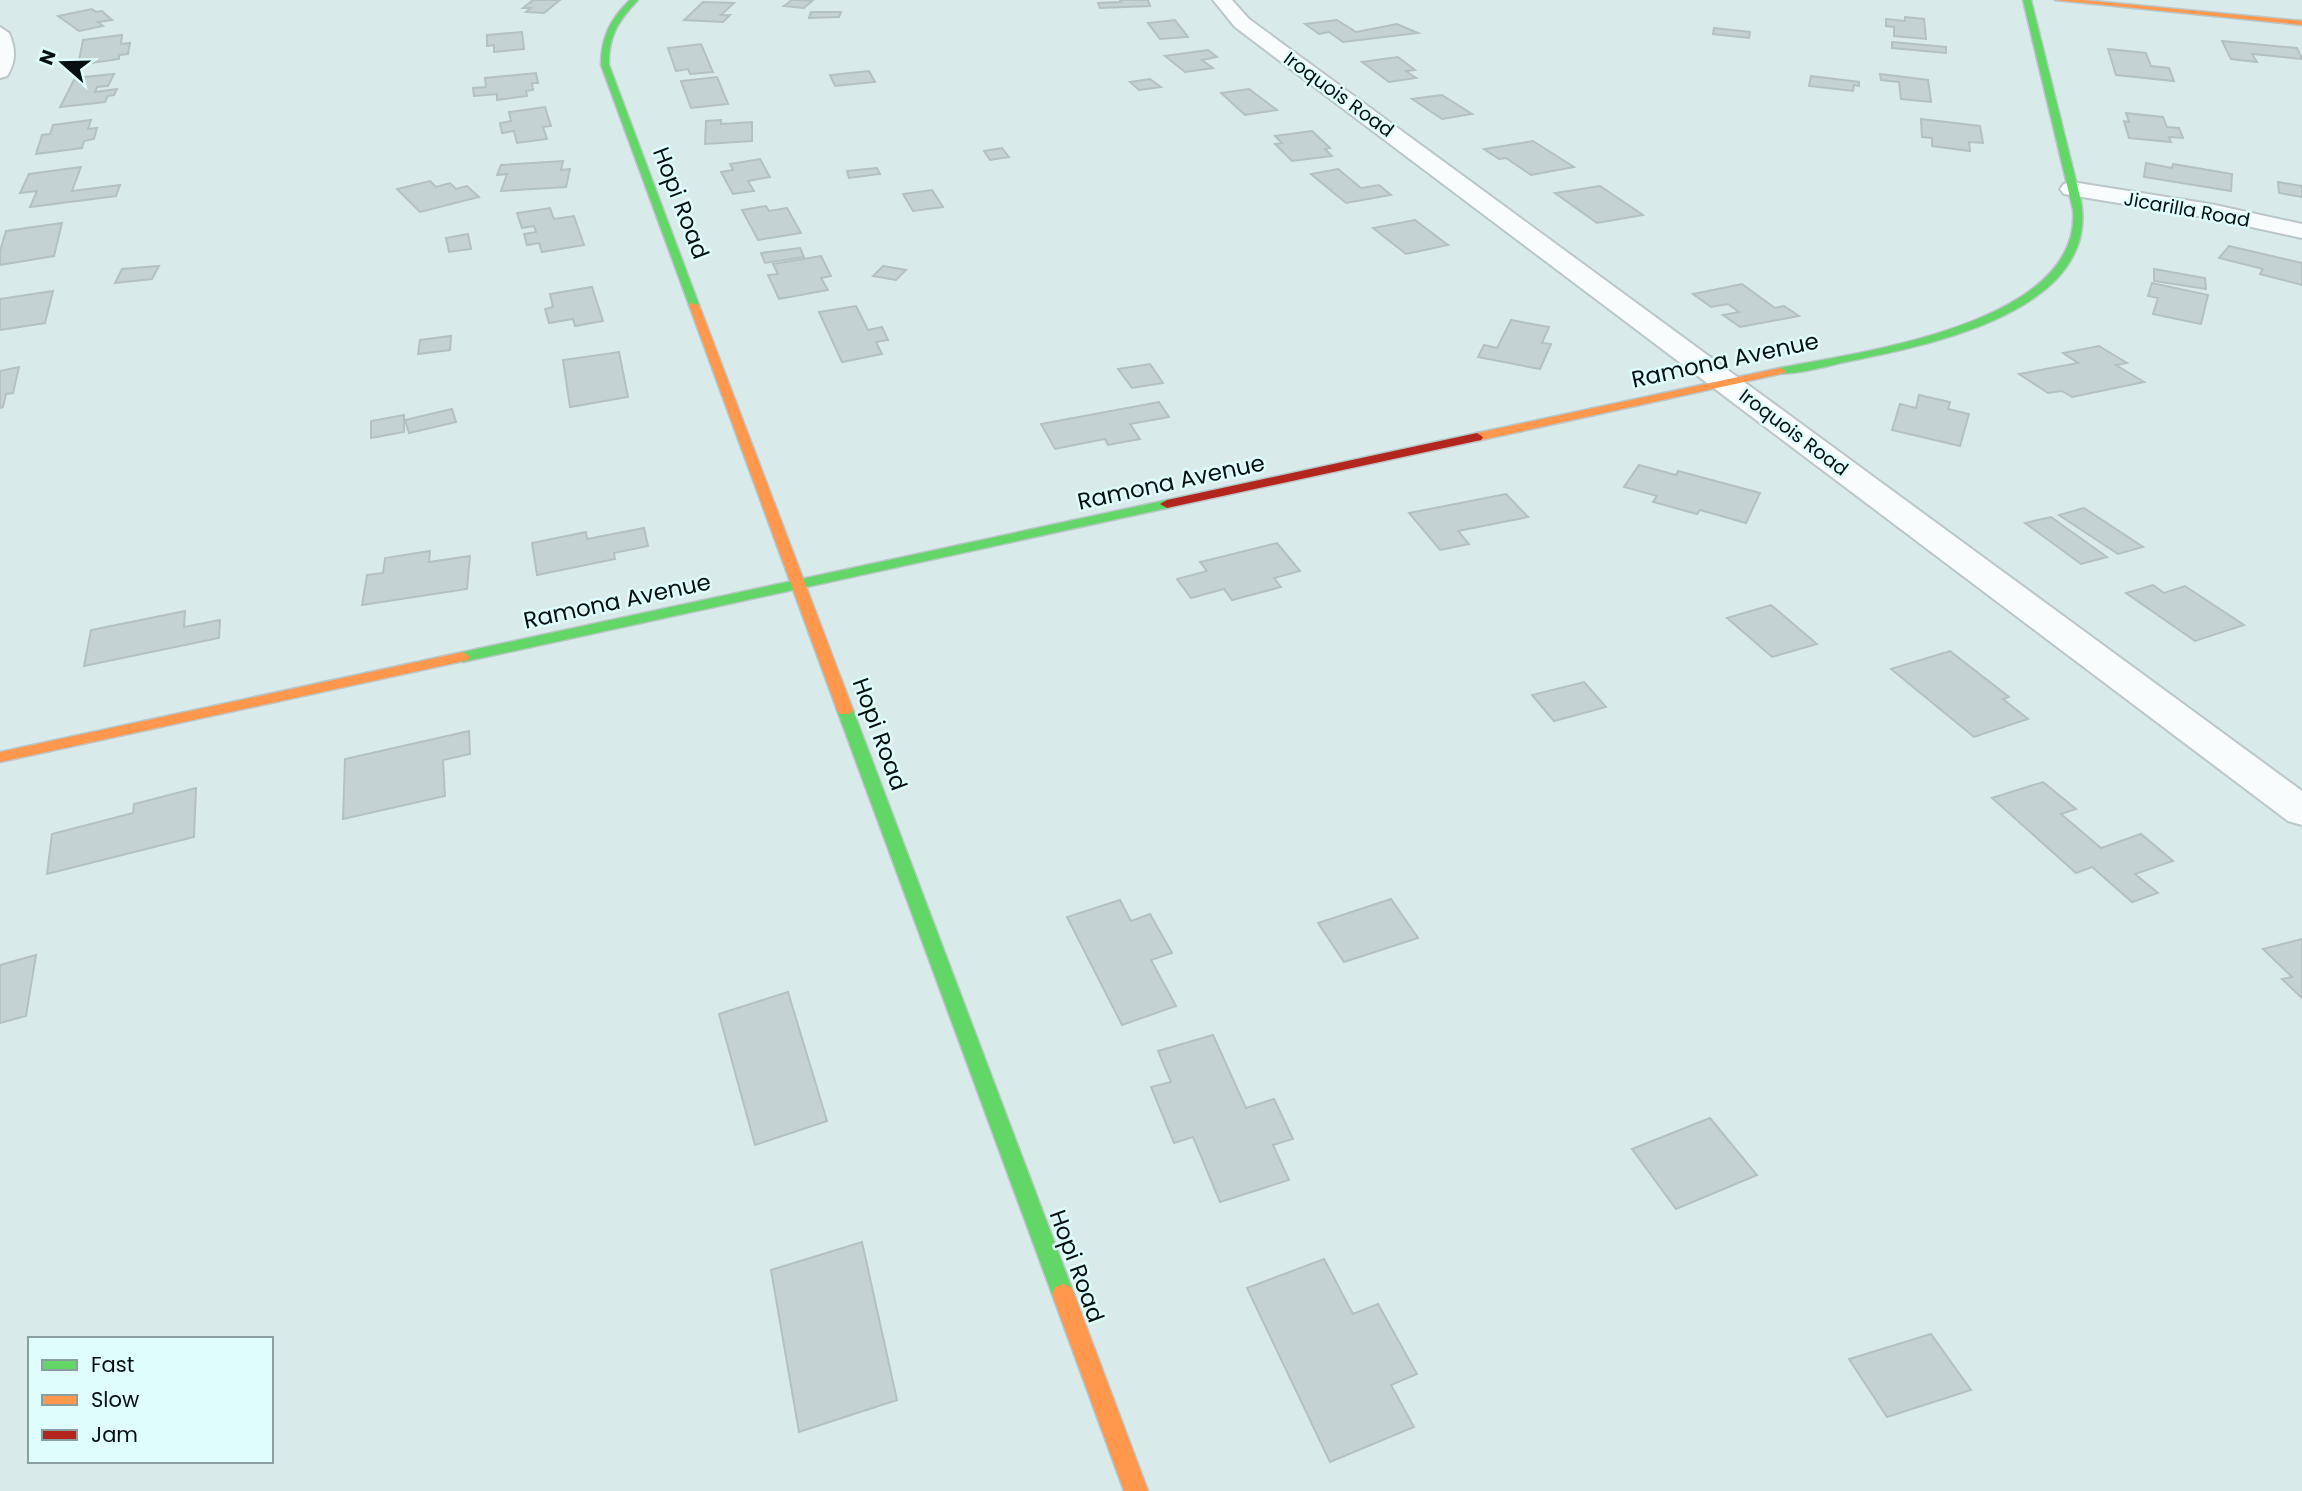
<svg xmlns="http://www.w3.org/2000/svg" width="2302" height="1491" viewBox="0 0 2302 1491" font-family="Poppins,sans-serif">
<rect width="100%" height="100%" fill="#d9eaea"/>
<g fill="#c4d2d2" stroke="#b4c1c1" stroke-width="2">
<polygon points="533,0 560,0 544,13 526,12 531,8 523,8"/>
<polygon points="792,0 797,0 812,1 804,8 784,6"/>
<polygon points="1120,0 1148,0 1150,6 1100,8 1098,3 1121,2"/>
<polygon points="703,2 734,3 721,15 730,15 723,22 684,20"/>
<polygon points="92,9 96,12 102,11 112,20 98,22 103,26 79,31 58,16"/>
<polygon points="811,12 841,12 839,17 809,18"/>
<polygon points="1905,17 1924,19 1926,39 1894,36 1894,27 1886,26 1886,19 1905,21"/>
<polygon points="1175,20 1188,37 1160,39 1148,23"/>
<polygon points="1337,20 1356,32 1397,24 1418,33 1343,42 1329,32 1319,34 1305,24"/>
<polygon points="1714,28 1750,32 1749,38 1713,34"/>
<polygon points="522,32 524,49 494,52 494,45 487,46 487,35"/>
<polygon points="122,35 121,44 130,43 128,54 119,55 119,59 78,65 83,40"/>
<polygon points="2222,41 2297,48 2302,59 2252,54 2257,62 2231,59"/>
<polygon points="1892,42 1946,47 1946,53 1892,48"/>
<polygon points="701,44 713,72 690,74 688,69 676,71 668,48"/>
<polygon points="2108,49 2146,53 2151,66 2169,68 2174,81 2116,75"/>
<polygon points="1208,50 1217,57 1202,60 1213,68 1185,72 1165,56"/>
<polygon points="1398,57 1415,70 1406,71 1416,78 1389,82 1362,62"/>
<polygon points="869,71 875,82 835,86 830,75"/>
<polygon points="536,73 538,83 532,83 533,90 526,91 527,96 497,100 497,94 474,96 473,88 486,87 485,78"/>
<polygon points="114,74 108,86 97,87 95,92 117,89 114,95 108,96 105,102 60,107 75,78"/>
<polygon points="1880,74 1928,80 1931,102 1901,99 1899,82 1881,80"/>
<polygon points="1811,76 1859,82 1859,86 1854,85 1853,91 1809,86"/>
<polygon points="717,77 728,104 691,108 681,81"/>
<polygon points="1150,79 1161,87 1139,90 1130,82"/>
<polygon points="1249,89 1277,110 1245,115 1221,93"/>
<polygon points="1442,95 1472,114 1442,119 1412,99"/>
<polygon points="545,107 551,126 543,127 547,139 517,143 514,131 502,133 500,123 511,121 509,112"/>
<polygon points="2126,113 2163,117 2167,127 2179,128 2183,138 2169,137 2171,142 2129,138 2124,121 2129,122"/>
<polygon points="1921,119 1980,126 1983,143 1969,142 1970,151 1932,146 1932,138 1922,137"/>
<polygon points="91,120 88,129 97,128 94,139 84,141 82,148 36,154 42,135 50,134 53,125"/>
<polygon points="721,120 721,124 752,122 752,141 705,144 706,121"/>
<polygon points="1312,131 1330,148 1325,149 1332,156 1292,161 1275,144 1282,143 1275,136"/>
<polygon points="1533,141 1574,167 1531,175 1506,158 1499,159 1484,149"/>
<polygon points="1002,148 1009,157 990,160 984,151"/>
<polygon points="760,159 770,177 748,181 754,191 733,194 721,172 733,170 730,164"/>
<polygon points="563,161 561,170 570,169 566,187 501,191 507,174 497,175 501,165"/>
<polygon points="2146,163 2172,168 2173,164 2232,174 2231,191 2144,177"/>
<polygon points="81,167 72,191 120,185 116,196 30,207 37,191 20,193 29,174"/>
<polygon points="877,168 880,174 849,178 847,171"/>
<polygon points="1338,169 1361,188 1379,185 1391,195 1346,203 1311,174"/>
<polygon points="430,181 436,187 450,183 456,189 467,186 479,197 420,212 397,189"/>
<polygon points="2278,182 2302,186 2302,197 2279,193"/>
<polygon points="1600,186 1643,215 1597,223 1555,193"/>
<polygon points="932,190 943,207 913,211 903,194"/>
<polygon points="766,206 769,211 787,208 801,233 758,240 742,210"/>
<polygon points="550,208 554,219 574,216 584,245 542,252 539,243 527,245 524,234 536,232 534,226 522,228 517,213"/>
<polygon points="1415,220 1448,245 1406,254 1373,228"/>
<polygon points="62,223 54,256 0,265 0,251 6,231"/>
<polygon points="468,234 471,249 449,252 446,238"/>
<polygon points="2229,246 2302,263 2302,285 2260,274 2263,269 2219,258"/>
<polygon points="800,248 804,257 765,263 761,253"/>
<polygon points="821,256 831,276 821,278 828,290 779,299 768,275 778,274 773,264"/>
<polygon points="159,266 152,279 115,283 122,269"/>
<polygon points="883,266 906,270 896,280 873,276"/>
<polygon points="2154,269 2205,278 2206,289 2154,281"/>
<polygon points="2152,283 2208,295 2201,324 2153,314 2158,298 2148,296"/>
<polygon points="1742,284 1775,308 1784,306 1799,316 1740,327 1723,315 1739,312 1728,304 1711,307 1693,294"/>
<polygon points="592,287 603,321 575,326 573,319 549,323 545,309 553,307 550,294"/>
<polygon points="53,291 45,323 0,330 0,299"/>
<polygon points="856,306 868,330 882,327 888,340 876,342 882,354 842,362 819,312"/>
<polygon points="1511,320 1549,327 1542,343 1551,344 1540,369 1478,357 1484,345 1497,348"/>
<polygon points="451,336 450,350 418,354 420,340"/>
<polygon points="2099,346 2127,363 2116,365 2144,382 2072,397 2062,391 2048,393 2019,374 2078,363 2063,353"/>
<polygon points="619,352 628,397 570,407 563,360"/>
<polygon points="1150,364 1163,383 1132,388 1118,369"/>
<polygon points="19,367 13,393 6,394 3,407 0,408 0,371"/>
<polygon points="1919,395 1950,402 1948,409 1969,414 1960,446 1892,430 1900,404 1916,408"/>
<polygon points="1159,402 1169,417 1130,424 1140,439 1108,445 1105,439 1055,449 1041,424"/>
<polygon points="452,409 456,422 409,433 405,420"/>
<polygon points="404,415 404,432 371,438 371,421"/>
<polygon points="1639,465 1676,475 1678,471 1760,493 1746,523 1700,510 1697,514 1653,502 1657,496 1624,487"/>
<polygon points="1506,494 1528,517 1458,531 1469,544 1440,550 1409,513"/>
<polygon points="2084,508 2143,547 2118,554 2059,515"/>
<polygon points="2051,517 2107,557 2081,564 2025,523"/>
<polygon points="644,528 648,546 614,553 615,559 537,575 532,543 586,532 587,539"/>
<polygon points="1277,543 1300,571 1274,578 1281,587 1232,600 1224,589 1191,598 1177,579 1207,571 1200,562"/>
<polygon points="430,551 429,562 470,556 467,589 362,605 367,575 383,573 385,558"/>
<polygon points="2153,585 2164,593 2185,586 2244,625 2195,641 2126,593"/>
<polygon points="1771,605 1817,644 1772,657 1727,618"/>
<polygon points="185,611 184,627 220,620 219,638 84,666 91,630"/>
<polygon points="1950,651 2009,697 2003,699 2028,719 1974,737 1891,669"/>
<polygon points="1584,682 1606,707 1554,721 1532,695"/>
<polygon points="469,731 470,754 443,760 445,796 343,819 345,759"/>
<polygon points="2043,782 2076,809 2061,814 2101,848 2141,834 2173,861 2135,874 2158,893 2132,902 2092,867 2076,873 1992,798"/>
<polygon points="196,788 194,837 47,874 52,834 133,813 134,804"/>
<polygon points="1391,899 1418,938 1344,962 1318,923"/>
<polygon points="1120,900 1131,921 1150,914 1172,953 1151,960 1176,1006 1122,1025 1067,917"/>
<polygon points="2302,939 2302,998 2282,979 2292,977 2263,949"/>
<polygon points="36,955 26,1016 0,1023 0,965"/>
<polygon points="788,992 827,1121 755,1145 719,1014"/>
<polygon points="1213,1035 1246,1108 1274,1099 1293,1139 1273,1145 1289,1180 1220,1202 1193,1137 1174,1143 1151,1087 1171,1082 1158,1051"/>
<polygon points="1710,1118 1757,1175 1676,1209 1632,1149"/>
<polygon points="862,1242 897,1400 799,1432 771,1270"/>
<polygon points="1324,1259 1353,1314 1378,1304 1417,1374 1391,1385 1414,1427 1330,1462 1247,1288"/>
<polygon points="1931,1334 1971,1390 1887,1417 1849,1359"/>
</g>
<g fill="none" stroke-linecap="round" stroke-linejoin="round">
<defs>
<g id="street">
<polygon points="1213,0 1232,0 1249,19 2302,791 2302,825 2288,821 1235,27"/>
<path d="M0,27L9,33C16,49 16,62 7,76L0,78Z"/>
<polygon points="2072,182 2210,204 2302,224 2302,238 2210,218 2064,194 2060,189 2064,184"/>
</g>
<g id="fast">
<path d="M630,0H638C619,20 608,36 609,65L699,305L694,308L689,305L601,65C601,38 610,19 630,0Z"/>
<path d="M2023,0H2031L2081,201C2100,311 1929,345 1850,361C1830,365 1795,376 1776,373L1774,371L1780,368C1861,352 2082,324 2073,210Z"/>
<polygon points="1167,500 1172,501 1172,507 463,662 456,657 463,652"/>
<polygon points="845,705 853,710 1074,1294 1071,1301 1063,1304 1055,1301 1052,1294 837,710"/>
</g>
<g id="slow">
<polygon points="2055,0 2082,0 2302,21 2302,25"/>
<polygon points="690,303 699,305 853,710 850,714 840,714 837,710 689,305"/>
<polygon points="1780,368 1786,371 1784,373 1477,441 1471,437 1477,433"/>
<polygon points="463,652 470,657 468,660 0,762 0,752"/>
<polygon points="1063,1284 1071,1287 1074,1294 1148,1491 1124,1491 1052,1294 1055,1287"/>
</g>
<polygon id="jam" points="1477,433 1483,437 1481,440 1167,508 1160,504 1167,500"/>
</defs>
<use href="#street" stroke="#bac6c7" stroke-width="4"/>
<use href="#fast" stroke="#bac6c7" stroke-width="3"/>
<use href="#slow" stroke="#bac6c7" stroke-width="3"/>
<use href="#jam" stroke="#bac6c7" stroke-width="3"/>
<use href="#street" fill="#f9fcfc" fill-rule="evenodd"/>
<use href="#fast" fill="#63d668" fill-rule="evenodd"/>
<use href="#slow" fill="#ff974d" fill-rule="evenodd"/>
<use href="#jam" fill="#b3261e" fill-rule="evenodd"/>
</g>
<g text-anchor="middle" stroke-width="5" stroke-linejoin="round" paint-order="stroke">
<g font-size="19" fill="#061010" stroke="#e0fdfe">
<text transform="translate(1339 94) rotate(36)" y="7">Iroquois Road</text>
<text transform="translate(2187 209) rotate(10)" y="7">Jicarilla Road</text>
<text transform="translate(1794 432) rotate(37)" y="7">Iroquois Road</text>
</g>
<g font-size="23" fill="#061010" stroke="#e0fdfe">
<text transform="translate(681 203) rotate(69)" y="8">Hopi Road</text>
<text transform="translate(1725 360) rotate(-12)" y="8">Ramona Avenue</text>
<text transform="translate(1171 482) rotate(-12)" y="8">Ramona Avenue</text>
<text transform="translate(617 601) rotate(-12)" y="8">Ramona Avenue</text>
<text transform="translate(880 734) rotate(70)" y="8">Hopi Road</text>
<text transform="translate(1077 1266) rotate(70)" y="8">Hopi Road</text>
</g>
</g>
<rect x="28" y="1337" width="245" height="126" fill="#e0fdfe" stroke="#899e9f" stroke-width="2"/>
<rect x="42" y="1360" width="35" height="10" fill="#63d668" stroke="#899e9f" stroke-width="2"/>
<text x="91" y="1372" font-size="21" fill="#061010">Fast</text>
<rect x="42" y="1395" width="35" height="10" fill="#ff974d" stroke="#899e9f" stroke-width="2"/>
<text x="91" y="1407" font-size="21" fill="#061010">Slow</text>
<rect x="42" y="1430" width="35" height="10" fill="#b3261e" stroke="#899e9f" stroke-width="2"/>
<text x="91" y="1442" font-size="21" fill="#061010">Jam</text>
<g transform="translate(63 63) rotate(290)" stroke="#e0fdfe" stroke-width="5" paint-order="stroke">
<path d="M0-5L12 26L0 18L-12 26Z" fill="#061010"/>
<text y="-10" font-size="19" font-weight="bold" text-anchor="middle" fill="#061010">N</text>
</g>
</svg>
